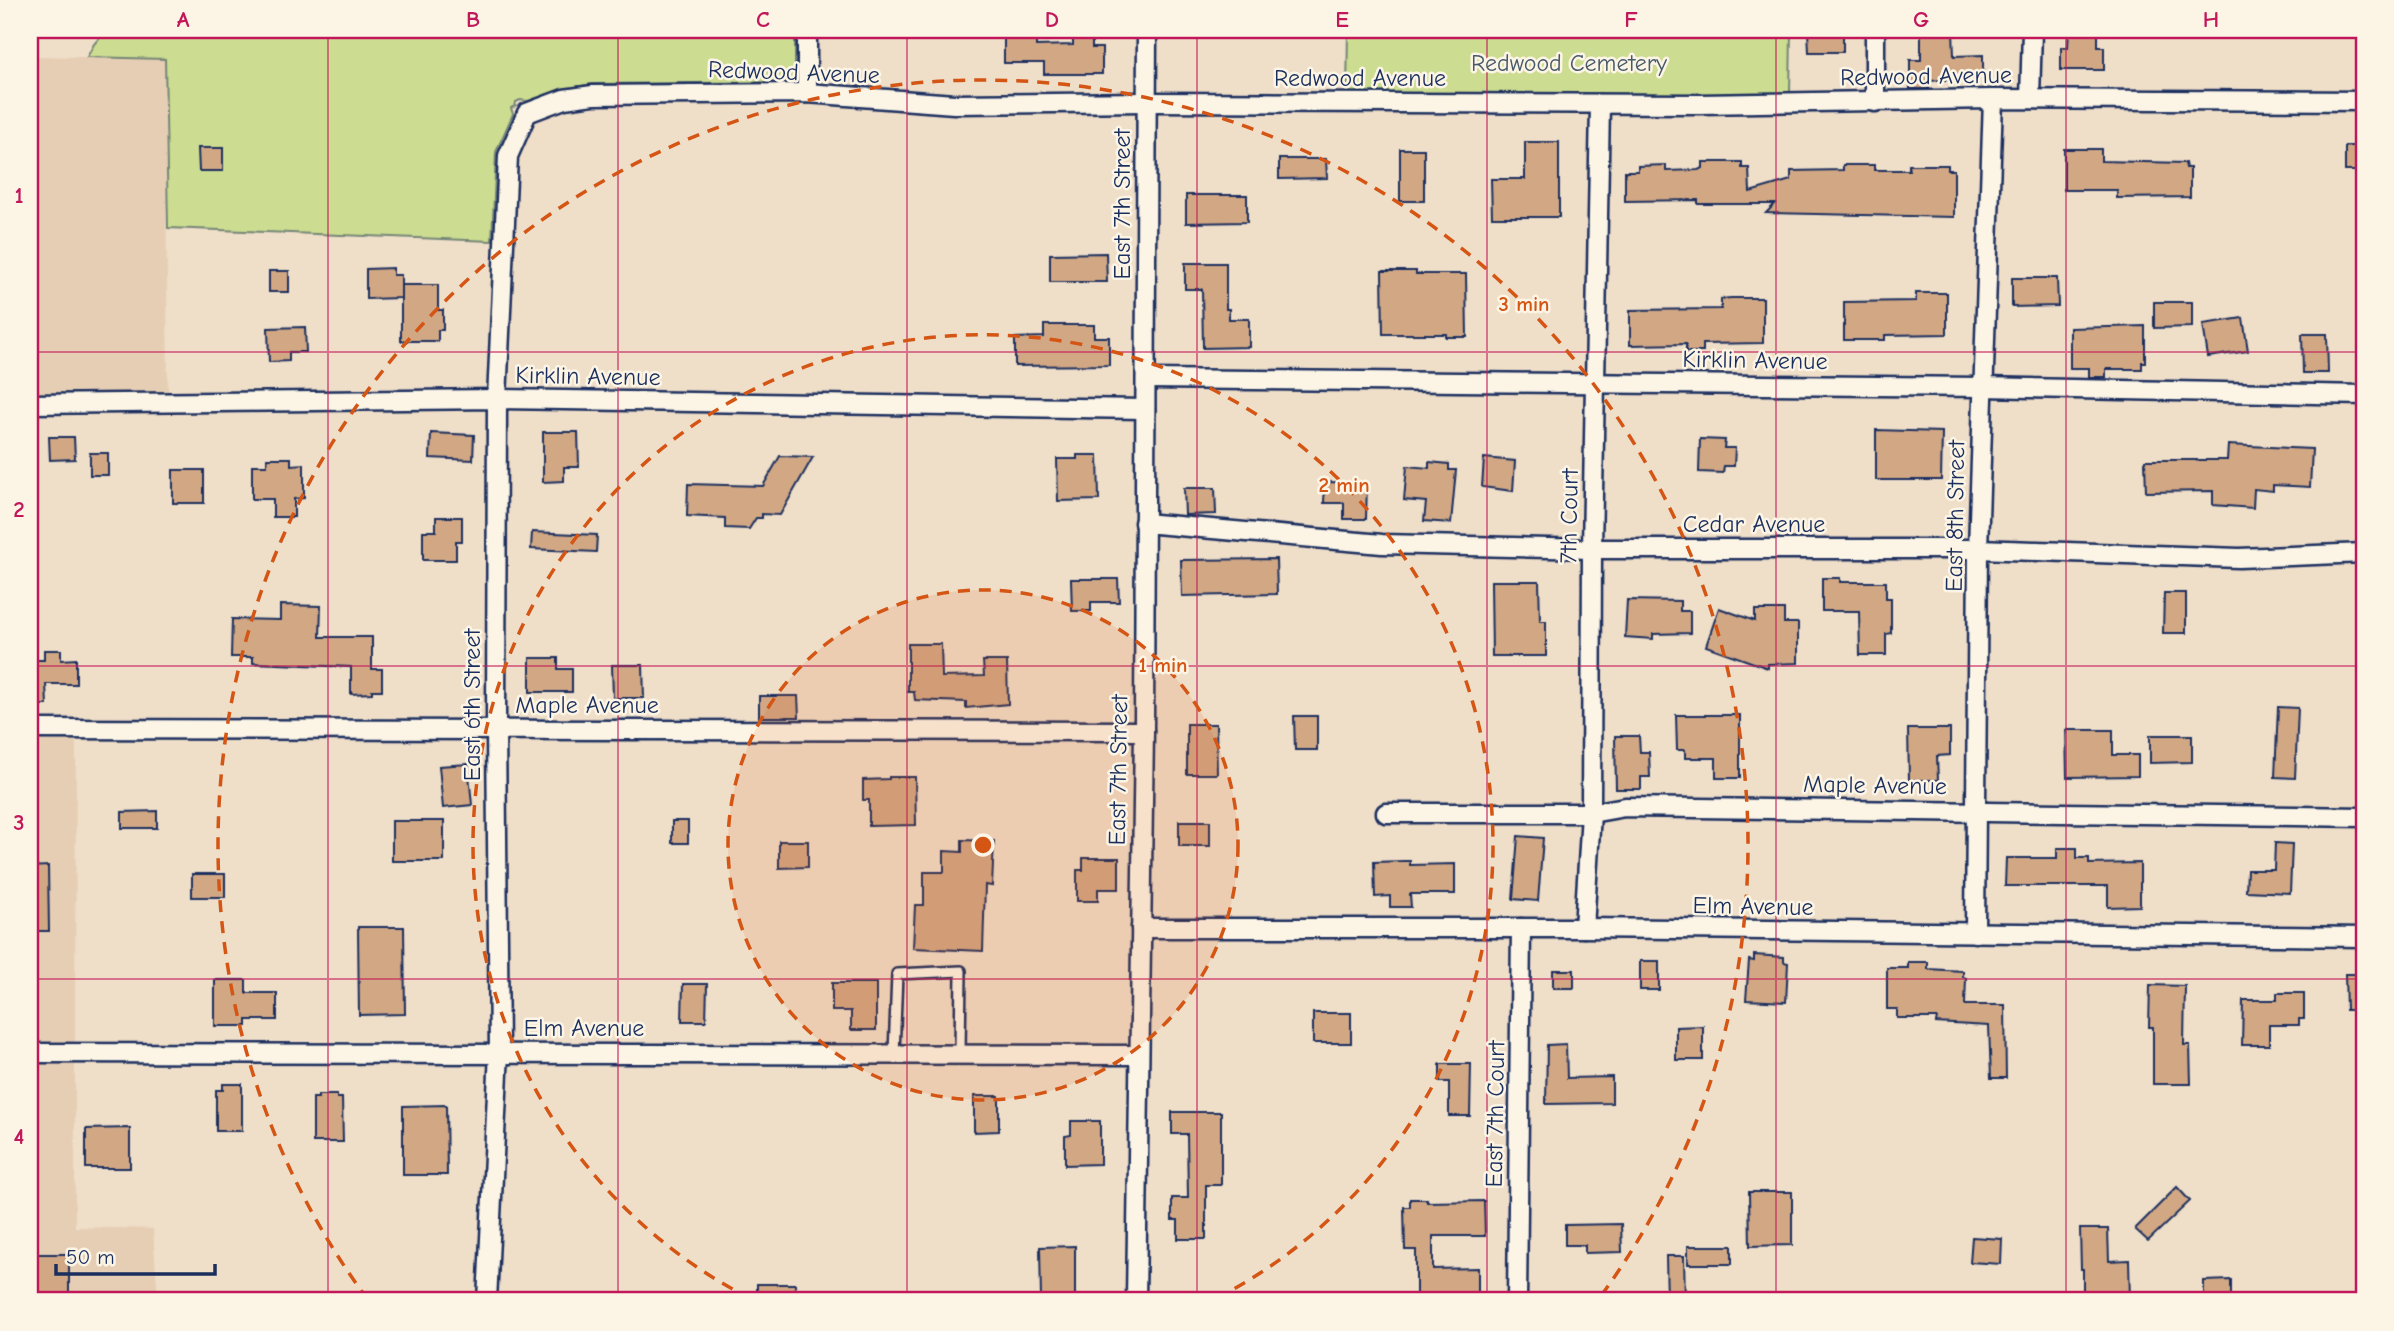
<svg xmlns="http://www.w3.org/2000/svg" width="2394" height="1331" viewBox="0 0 2394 1331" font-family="'Comic Neue',sans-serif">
<rect width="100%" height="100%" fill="#efdec8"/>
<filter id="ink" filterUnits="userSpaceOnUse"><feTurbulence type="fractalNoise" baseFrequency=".0143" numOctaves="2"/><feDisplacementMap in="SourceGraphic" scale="14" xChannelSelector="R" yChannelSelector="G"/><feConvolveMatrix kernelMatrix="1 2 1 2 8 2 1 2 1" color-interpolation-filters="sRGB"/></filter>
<g filter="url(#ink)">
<g fill="#e6ceb4">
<polygon points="30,56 165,59 168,396 30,395"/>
<polygon points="30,740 76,740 75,1042 30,1042"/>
<polygon points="75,1063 75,1227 153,1229 158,1301 30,1301 30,1064"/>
</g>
<g fill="#ccdc90" stroke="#748677" stroke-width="2">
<polygon points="106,30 795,30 795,82 593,84 562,89 528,101 520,100 516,102 515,106 511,108 513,114 496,152 492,241 168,228 165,59 87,57 94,44"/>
<polygon points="1348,30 1791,30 1790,95 1347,94"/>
</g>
<g fill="#d2a884" stroke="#1b2f5e" stroke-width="2">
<polygon points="1004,30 1036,30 1036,46 1073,45 1073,30 1092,30 1092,48 1102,48 1102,74 1044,74 1044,63 1004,63"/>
<polygon points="1808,30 1843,30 1843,52 1809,52"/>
<polygon points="1921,30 1953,30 1954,56 1983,55 1983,74 1975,74 1975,78 1929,81 1929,89 1910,89 1910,60 1921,60"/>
<polygon points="2069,30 2098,30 2098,47 2104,47 2104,70 2061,70 2061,47 2068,47"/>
<polygon points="1525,142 1559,142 1559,217 1492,217 1491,179 1525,179"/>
<rect x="2345" y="146" width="19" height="25"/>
<polygon points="198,148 223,148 223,171 199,171"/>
<rect x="1400" y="149" width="24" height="52"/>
<polygon points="2064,149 2101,149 2101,161 2185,163 2186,168 2190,168 2190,197 2117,198 2117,190 2064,190"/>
<polygon points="1279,159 1326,159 1327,178 1279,179"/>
<polygon points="1703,162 1742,162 1742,168 1749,168 1750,192 1791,180 1791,171 1843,170 1843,165 1874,165 1874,170 1909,170 1909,165 1948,165 1948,170 1954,170 1954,217 1766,213 1775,204 1698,204 1698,200 1625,201 1625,171 1638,171 1638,166 1666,165 1666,171 1698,170 1703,168"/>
<polygon points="1186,195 1247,195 1247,222 1186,223"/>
<polygon points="1106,253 1107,282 1050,282 1050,254"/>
<polygon points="1185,263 1226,263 1226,309 1229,309 1229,319 1249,319 1249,347 1203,348 1202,289 1185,289"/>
<polygon points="393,268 393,275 401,275 401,298 366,299 366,269"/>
<rect x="269" y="271" width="20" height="21"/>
<polygon points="1382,271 1416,271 1416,274 1466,274 1467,337 1446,337 1446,334 1383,334"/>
<polygon points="2012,278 2057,278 2058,306 2012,307"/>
<polygon points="401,285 438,285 438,310 443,310 443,330 438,330 438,341 401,341"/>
<polygon points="1916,293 1947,293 1947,334 1885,335 1885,340 1844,340 1844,302 1916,301"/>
<polygon points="1731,298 1763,298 1763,343 1703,344 1703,352 1686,352 1686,344 1630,345 1630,310 1721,309 1721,299"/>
<polygon points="2154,302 2192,302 2192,327 2154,328"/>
<polygon points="2243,318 2248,351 2208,357 2203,324"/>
<polygon points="1044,325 1094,325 1094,337 1109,337 1109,365 1015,366 1015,338 1044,337"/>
<polygon points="2145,326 2145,362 2142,362 2142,369 2106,369 2106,377 2089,377 2089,368 2070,368 2070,328"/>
<polygon points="305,327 306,352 289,352 289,361 269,362 268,328"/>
<polygon points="2302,334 2327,334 2328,373 2303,373"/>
<polygon points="1876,430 1942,432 1941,480 1876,480"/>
<polygon points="543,432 578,432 579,467 564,467 564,481 543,482"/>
<polygon points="431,433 474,435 473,460 430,458"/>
<polygon points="49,437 74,437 75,459 50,460"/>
<polygon points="1700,439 1725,440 1724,448 1735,448 1734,466 1724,466 1723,473 1699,472"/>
<polygon points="2228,445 2312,449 2310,487 2273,485 2273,491 2254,489 2253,508 2213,505 2213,491 2146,492 2145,460 2227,460"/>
<rect x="90" y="453" width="18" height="22"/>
<polygon points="1077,455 1098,455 1099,500 1058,501 1057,459 1077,459"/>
<polygon points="780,456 813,457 780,515 762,514 762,518 756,518 749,529 725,528 725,518 687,516 688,484 763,486"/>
<polygon points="267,458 291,458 291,465 304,464 304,498 294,499 294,517 273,517 273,499 252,499 252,465 267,465"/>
<polygon points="1484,458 1515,461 1513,491 1482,487"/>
<polygon points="1429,462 1449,464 1449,470 1456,470 1451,523 1424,521 1426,502 1404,500 1407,466 1429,468"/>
<rect x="173" y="470" width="31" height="33"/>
<polygon points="1325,482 1367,483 1366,519 1344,519 1344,503 1324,503"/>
<polygon points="1184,488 1215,488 1216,514 1185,515"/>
<polygon points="436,517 462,517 462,541 456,541 456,560 423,560 423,531 436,531"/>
<polygon points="532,532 597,535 596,552 531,549"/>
<polygon points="1276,559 1277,594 1182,596 1181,560"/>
<polygon points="1822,578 1840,578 1840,582 1886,582 1886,598 1891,598 1891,633 1886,634 1886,655 1860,655 1859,611 1822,611"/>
<polygon points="1071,579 1118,579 1119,602 1091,602 1091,611 1072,611"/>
<polygon points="1491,581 1539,581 1540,621 1546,621 1546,656 1492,656"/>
<polygon points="2164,593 2186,593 2186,633 2163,633"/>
<polygon points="1627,600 1680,601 1680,611 1690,611 1690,633 1653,634 1653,639 1625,637"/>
<polygon points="280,605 321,606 320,637 372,637 372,669 382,669 382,690 372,690 372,693 351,694 351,667 253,663 253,657 231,657 232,619 280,620"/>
<polygon points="1719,608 1755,621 1755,610 1784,610 1784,623 1798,623 1798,663 1768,664 1768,668 1706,646"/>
<polygon points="908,644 941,644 942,677 984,676 983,661 1007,661 1008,704 966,708 966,702 915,700 914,692 908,692"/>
<polygon points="44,650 61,650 61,660 76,659 76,684 46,684 47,705 30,705 30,660 44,660"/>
<polygon points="530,658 558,658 558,669 572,669 572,692 530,692"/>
<polygon points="612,665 643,665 644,698 613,698"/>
<polygon points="759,696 798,696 799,717 759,717"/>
<polygon points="2278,707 2298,708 2295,778 2275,777"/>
<polygon points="1676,715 1740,715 1740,778 1716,778 1716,758 1685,758 1685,750 1677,750"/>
<polygon points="1294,716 1317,716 1317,750 1295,750"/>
<polygon points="1187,724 1216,724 1217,774 1187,774"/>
<polygon points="1908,729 1950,729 1950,755 1937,756 1938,780 1909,780"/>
<polygon points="2066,730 2113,730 2113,755 2138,755 2138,776 2067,777"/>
<polygon points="2150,735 2192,735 2192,762 2150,763"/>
<polygon points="1615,736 1639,736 1640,752 1649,752 1650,777 1641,777 1641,789 1616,789"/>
<polygon points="468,764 472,805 443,808 439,766"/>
<polygon points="889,777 915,777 916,825 869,826 869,800 863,800 863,780 889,779"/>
<polygon points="157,811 157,828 122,828 122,812"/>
<rect x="392" y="821" width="52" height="40"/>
<rect x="672" y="821" width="16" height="22"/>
<rect x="1179" y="821" width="31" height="25"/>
<polygon points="1518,836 1543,838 1538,901 1513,899"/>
<polygon points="962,840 994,841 992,886 985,885 983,951 913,948 915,905 924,905 924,872 944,872 944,851 962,852"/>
<polygon points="779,841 808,841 808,867 779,868"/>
<polygon points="2275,843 2292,844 2290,893 2246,891 2247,870 2274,870"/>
<polygon points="2057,848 2077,848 2077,858 2089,858 2089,864 2140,863 2140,906 2108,907 2108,886 2005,886 2006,858 2057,858"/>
<polygon points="1083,858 1119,858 1119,889 1098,889 1098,901 1077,901 1077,870 1083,870"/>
<polygon points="1404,861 1410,861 1410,865 1455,864 1455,894 1410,894 1411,907 1390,907 1390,896 1375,897 1374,862"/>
<polygon points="48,866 49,931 30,931 30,867"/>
<rect x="192" y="874" width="33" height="23"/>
<polygon points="358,927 404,927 405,1014 359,1015"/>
<polygon points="1754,955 1784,957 1784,962 1788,963 1786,1002 1746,1000 1749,960 1754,961"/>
<rect x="1640" y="961" width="19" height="29"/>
<polygon points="1908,962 1928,962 1928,969 1963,971 1963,977 1966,978 1965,1005 2005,1005 2006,1078 1991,1078 1989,1026 1936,1023 1937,1018 1897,1018 1897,1009 1887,1009 1887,968 1908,968"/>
<rect x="1553" y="970" width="21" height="18"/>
<polygon points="2345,974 2364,974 2364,1010 2346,1010"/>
<polygon points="215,980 246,980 246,993 277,993 277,1020 247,1020 247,1026 215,1026"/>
<polygon points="832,983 876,983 876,1030 851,1030 851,1011 832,1011"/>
<polygon points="683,984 707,984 706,1021 682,1021"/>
<polygon points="2150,985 2185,986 2184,1045 2190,1045 2191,1084 2153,1084 2153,1027 2149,1027"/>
<polygon points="2277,993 2304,993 2304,1019 2299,1019 2299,1025 2269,1025 2269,1045 2242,1045 2243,1000 2277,1000"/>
<rect x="1313" y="1013" width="38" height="30"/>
<polygon points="1703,1026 1703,1060 1676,1060 1676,1027"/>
<polygon points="1566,1044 1567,1078 1612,1077 1612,1103 1546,1104 1547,1045"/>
<polygon points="1440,1064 1471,1064 1470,1116 1449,1116 1449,1082 1440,1082"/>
<polygon points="223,1084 242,1084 242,1131 216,1131 216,1090 223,1090"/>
<polygon points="318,1095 337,1095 337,1098 342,1098 343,1142 313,1142 313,1098 318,1098"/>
<polygon points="974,1096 999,1096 999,1131 974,1132"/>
<polygon points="446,1105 447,1175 403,1175 403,1106"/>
<polygon points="1172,1112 1221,1112 1221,1185 1206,1185 1206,1239 1178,1239 1178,1220 1172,1220 1172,1198 1188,1198 1187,1134 1172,1134"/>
<polygon points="1071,1121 1100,1121 1100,1164 1065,1165 1065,1136 1071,1135"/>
<polygon points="130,1128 130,1168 86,1168 86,1129"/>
<polygon points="2177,1187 2190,1201 2148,1241 2135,1229"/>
<polygon points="1749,1192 1792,1192 1792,1245 1750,1246"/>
<polygon points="1410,1199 1427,1199 1427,1202 1484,1201 1485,1236 1433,1236 1433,1269 1478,1268 1478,1301 1416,1301 1416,1250 1405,1250 1404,1207 1410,1207"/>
<polygon points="1621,1224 1622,1252 1585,1253 1585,1245 1565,1245 1565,1225"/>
<polygon points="2080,1229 2108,1229 2109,1261 2129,1260 2130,1301 2083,1301 2083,1269 2081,1269"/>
<polygon points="1972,1237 2002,1239 2001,1264 1970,1262"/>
<polygon points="1075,1246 1075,1299 1041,1299 1040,1247"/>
<rect x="1688" y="1246" width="44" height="18"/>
<rect x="30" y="1254" width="39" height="47"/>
<polygon points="1666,1256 1684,1256 1685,1301 1667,1301"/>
<polygon points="2231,1280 2231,1301 2204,1301 2204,1281"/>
<polygon points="757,1284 795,1284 796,1301 757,1301"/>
</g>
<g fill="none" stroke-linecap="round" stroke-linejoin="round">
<defs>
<polyline id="lane" points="894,1054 897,974 961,971 960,1054"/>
<g id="street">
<polyline points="807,30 807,93"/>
<polyline points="2030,99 2032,30"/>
<polyline points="1875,102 1875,30"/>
<polyline points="1146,379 1982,387 2364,395"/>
<polyline points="30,404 497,399 1145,409"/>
<polyline points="1144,523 1382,544 1592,549 1978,549 2239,558 2364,553"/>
<polyline points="30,729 1144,731"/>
<polyline points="1386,813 1591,813 1625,807 2364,817"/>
<polyline points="1141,928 1584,928 2364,937"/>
<polyline points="1584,928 1591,813 1592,549 1600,104"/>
<polyline points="1975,933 1978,549 1993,99"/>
<polyline points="30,1053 1139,1055"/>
<polyline points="487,1301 499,1052 496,729 497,399 508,156 527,113 564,99 593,95 807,93 954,104 1146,102 1700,104 1993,99 2364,101"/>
<polyline points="1136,1301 1144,731 1147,30"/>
<polyline points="1517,1301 1521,928"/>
</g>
</defs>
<use href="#lane" stroke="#1b2f5e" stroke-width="14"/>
<use href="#street" stroke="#1b2f5e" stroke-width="23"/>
<use href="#lane" stroke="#fcf5e5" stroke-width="9"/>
<use href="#street" stroke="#fcf5e5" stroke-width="18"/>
</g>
</g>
<path fill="none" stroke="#c2185b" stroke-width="2" stroke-opacity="0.55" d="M328,30V1301M618,30V1301M907,30V1301M1197,30V1301M1487,30V1301M1776,30V1301M2066,30V1301M30,352H2364M30,666H2364M30,979H2364"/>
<circle cx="983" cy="845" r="255" fill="#d45514" fill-opacity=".12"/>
<g fill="none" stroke="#d45514" stroke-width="3.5" stroke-dasharray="12 9">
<circle cx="983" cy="845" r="255"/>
<path d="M751 1299A510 510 0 1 1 1215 1299"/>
<path d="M368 1300A765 765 0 1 1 1598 1300"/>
</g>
<g text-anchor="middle" stroke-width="5" stroke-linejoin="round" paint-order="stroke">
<g font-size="24" fill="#475a6a" stroke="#fcf5e5">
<text x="1569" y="71">Redwood Cemetery</text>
</g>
<g font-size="24" fill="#1b2f5e" stroke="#fcf5e5">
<text transform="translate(794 72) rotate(2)" y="8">Redwood Avenue</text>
<text transform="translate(1926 76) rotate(-1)" y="8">Redwood Avenue</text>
<text x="1360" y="86">Redwood Avenue</text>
<text transform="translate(1122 204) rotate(-90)" y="8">East 7th Street</text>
<text transform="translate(1755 360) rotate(1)" y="8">Kirklin Avenue</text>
<text transform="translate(588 376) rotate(1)" y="8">Kirklin Avenue</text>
<text transform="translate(1569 516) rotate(-89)" y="8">7th Court</text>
<text transform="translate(1955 516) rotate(-89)" y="8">East 8th Street</text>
<text x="1754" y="532">Cedar Avenue</text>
<text transform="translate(472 705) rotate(-90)" y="8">East 6th Street</text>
<text x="587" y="713">Maple Avenue</text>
<text transform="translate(1118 770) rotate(-89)" y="8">East 7th Street</text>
<text transform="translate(1875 785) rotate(1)" y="8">Maple Avenue</text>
<text transform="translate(1753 906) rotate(1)" y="8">Elm Avenue</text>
<text x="584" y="1036">Elm Avenue</text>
<text transform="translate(1495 1114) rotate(-89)" y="8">East 7th Court</text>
</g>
</g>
<circle cx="983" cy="845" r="10" fill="#d45514" stroke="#fcf5e5" stroke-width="3.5"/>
<g font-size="21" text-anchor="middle" font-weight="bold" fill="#d45514" stroke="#fcf5e5" stroke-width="5" stroke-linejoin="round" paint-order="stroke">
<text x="1524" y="311">3 min</text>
<text x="1344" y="492">2 min</text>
<text x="1163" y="672">1 min</text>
</g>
<rect width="2394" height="1331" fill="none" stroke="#fcf5e5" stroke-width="77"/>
<path d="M56 1264v10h159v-10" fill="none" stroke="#1b2f5e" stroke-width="3.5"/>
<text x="66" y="1264" font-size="21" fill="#1b2f5e" stroke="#fcf5e5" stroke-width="5" paint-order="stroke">50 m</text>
<rect x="38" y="38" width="2318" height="1254" fill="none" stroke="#c2185b" stroke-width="2.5"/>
<g font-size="23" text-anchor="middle" font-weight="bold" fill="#c2185b">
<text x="183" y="27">A</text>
<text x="473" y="27">B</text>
<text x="763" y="27">C</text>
<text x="1052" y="27">D</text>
<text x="1342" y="27">E</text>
<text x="1631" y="27">F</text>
<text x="1921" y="27">G</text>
<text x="2211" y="27">H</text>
<text x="19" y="203">1</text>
<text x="19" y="517">2</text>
<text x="19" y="830">3</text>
<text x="19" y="1144">4</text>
</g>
</svg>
